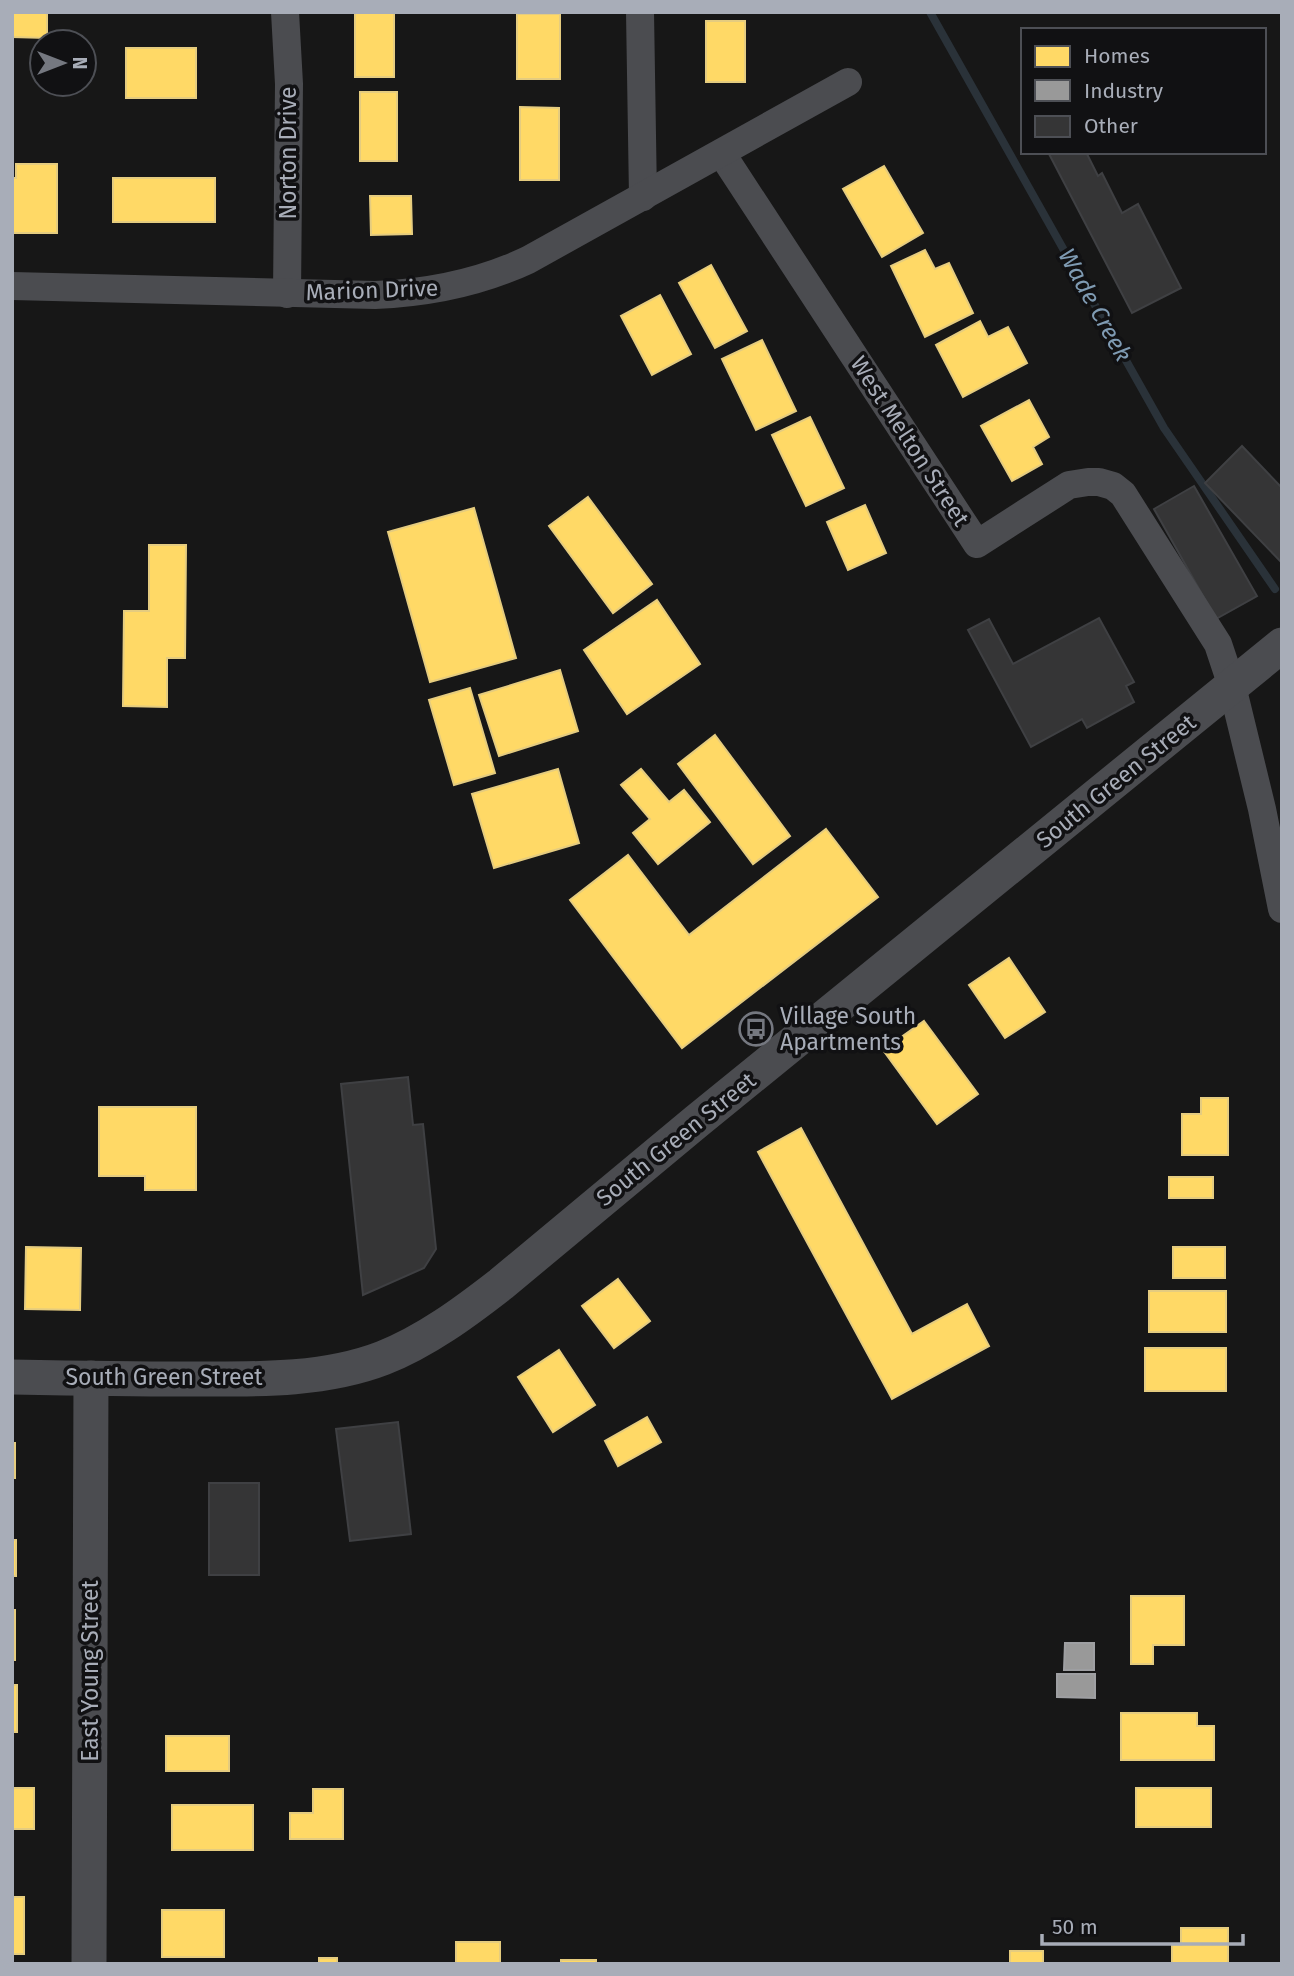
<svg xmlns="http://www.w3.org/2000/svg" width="1294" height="1976" viewBox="0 0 1294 1976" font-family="'Fira Sans',sans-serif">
<rect width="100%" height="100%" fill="#171717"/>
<g fill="#ffd966" stroke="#e5cc7f" stroke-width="2">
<polygon points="12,12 47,12 47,38 12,37"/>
<rect x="355" y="12" width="39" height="65"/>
<rect x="517" y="14" width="43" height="65"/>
<rect x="706" y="21" width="39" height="61"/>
<rect x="126" y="48" width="70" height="50"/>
<rect x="12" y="75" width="1" height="73"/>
<rect x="360" y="92" width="37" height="69"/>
<polygon points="520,107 559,108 559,180 520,180"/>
<polygon points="16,164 57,164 57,233 13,233 12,178 16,178"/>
<polygon points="884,166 923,233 882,257 843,189"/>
<rect x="113" y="178" width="102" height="44"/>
<polygon points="370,196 411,196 412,234 371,235"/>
<polygon points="925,250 935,269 949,263 973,313 925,337 891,266"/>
<polygon points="711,265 747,331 715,348 679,283"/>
<polygon points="660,295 691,354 652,375 621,316"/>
<polygon points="980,321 988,337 1008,327 1027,363 963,397 936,345"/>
<polygon points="762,340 796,411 756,430 722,359"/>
<polygon points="1029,400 1049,437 1033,447 1042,464 1012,481 981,426"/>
<polygon points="810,417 844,488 806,506 772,435"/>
<polygon points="588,497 652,584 613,613 549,526"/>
<polygon points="865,505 886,553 848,570 827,522"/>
<polygon points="474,508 516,658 430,682 388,532"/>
<polygon points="149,545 186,545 185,658 167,658 167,707 123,706 124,611 149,611"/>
<polygon points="657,600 700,664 627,714 584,650"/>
<polygon points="560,670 578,731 499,756 479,695"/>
<polygon points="470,688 495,773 454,785 429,700"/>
<polygon points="715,735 790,836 753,864 678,764"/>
<polygon points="558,769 579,843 494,868 472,794"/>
<polygon points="641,769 669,802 684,790 710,822 658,864 633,833 650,819 621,785"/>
<polygon points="826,829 878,897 682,1048 570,900 628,855 689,935"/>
<polygon points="1009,958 1045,1012 1005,1038 969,985"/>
<polygon points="924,1021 978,1094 937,1124 883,1050"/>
<polygon points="1201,1098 1228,1098 1228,1155 1182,1155 1182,1114 1201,1114"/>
<polygon points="99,1107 196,1107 196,1190 145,1190 145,1176 99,1176"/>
<polygon points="801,1128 912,1334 967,1304 989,1346 892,1399 758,1152"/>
<rect x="1169" y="1177" width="44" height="21"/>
<polygon points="26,1247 81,1248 80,1310 25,1309"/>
<rect x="1173" y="1247" width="52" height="31"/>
<polygon points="618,1279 650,1321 614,1348 582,1306"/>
<rect x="1149" y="1291" width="77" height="41"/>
<rect x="1145" y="1348" width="81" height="43"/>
<polygon points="559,1350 595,1405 553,1432 518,1377"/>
<polygon points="647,1417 661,1442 618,1466 605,1441"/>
<rect x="12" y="1443" width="3" height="35"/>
<rect x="12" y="1540" width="4" height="36"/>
<polygon points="1131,1596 1184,1596 1184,1645 1153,1645 1153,1664 1131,1664"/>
<rect x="12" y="1610" width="3" height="50"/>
<rect x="12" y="1685" width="5" height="47"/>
<polygon points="1121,1713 1197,1713 1197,1726 1214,1726 1214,1760 1121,1760"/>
<rect x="166" y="1736" width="63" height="35"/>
<rect x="12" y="1788" width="22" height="41"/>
<rect x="1136" y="1788" width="75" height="39"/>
<polygon points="313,1789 343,1789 343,1839 290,1839 290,1813 313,1813"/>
<rect x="172" y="1805" width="81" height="45"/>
<rect x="12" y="1897" width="12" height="57"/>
<rect x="162" y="1910" width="62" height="47"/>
<polygon points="1181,1928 1228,1928 1228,1964 1172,1964 1172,1945 1181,1945"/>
<rect x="456" y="1942" width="44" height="22"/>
<rect x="1010" y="1951" width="33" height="13"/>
<rect x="319" y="1958" width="18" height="6"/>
<rect x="561" y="1960" width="35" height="4"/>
</g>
<g fill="#999" stroke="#9e9fa2" stroke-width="2">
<polygon points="1065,1643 1094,1643 1094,1670 1064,1670"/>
<polygon points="1057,1674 1095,1674 1095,1698 1057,1697"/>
</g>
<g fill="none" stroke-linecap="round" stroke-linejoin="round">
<polyline stroke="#2a3239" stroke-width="8" points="930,12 1164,428 1275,589"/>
</g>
<g fill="#353536" stroke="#3f4043" stroke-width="2">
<polygon points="1048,152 1086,152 1098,176 1102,173 1122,213 1138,204 1181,288 1132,313"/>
<polygon points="1242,446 1282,488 1282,563 1205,483"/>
<polygon points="1194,486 1257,596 1216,619 1154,509"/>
<polygon points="1099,618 1134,682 1126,686 1134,702 1087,728 1082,719 1031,747 968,630 989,619 1013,664"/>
<polygon points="408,1077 413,1125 423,1124 436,1249 424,1268 363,1295 341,1084"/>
<polygon points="398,1422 411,1534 350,1541 336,1429"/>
<rect x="209" y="1483" width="50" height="92"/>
</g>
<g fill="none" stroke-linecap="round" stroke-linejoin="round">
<g stroke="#4b4c50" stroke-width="28">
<polyline points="285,12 289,84 287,294"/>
<polyline points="640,12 643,197"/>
<polyline points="722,154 977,544 1069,485 1088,482 1099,482 1113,486 1123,494 1218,644 1232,686 1262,809 1282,909"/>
<path d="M12,286L375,295C429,293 479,283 528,260L848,82"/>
</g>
<g stroke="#4b4c50" stroke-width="35">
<path d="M12,1377C69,1378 126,1379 183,1379C249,1379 321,1382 383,1358C426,1341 465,1312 501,1284L697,1121L1282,645"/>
<polyline points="89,1964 91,1378"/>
</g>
</g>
<defs>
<symbol id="bus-ring" viewBox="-11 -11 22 22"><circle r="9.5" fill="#111113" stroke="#757880" stroke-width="1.5"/><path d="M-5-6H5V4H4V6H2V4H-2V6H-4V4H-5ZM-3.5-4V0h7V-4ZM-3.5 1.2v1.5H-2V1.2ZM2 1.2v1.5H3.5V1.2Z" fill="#757880"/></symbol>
</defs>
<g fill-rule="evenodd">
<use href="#bus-ring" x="737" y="1010" width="38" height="38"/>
</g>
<g text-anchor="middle" stroke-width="7" stroke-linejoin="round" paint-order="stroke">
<g font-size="23" fill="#a8adb8" stroke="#111113">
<text transform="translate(288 153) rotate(-90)" y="8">Norton Drive</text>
<text transform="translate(372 290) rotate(-2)" y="8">Marion Drive</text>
<text transform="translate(910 441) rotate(57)" y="8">West Melton Street</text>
<text transform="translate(1116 781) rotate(-39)" y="8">South Green Street</text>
<text transform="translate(676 1139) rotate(-39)" y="8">South Green Street</text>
<text x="164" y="1385">South Green Street</text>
<text transform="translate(90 1671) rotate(-90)" y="8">East Young Street</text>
</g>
<g font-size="23" fill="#a8adb8" stroke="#111113" text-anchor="start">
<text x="780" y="1024">Village South<tspan x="780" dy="26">Apartments</tspan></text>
</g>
<g font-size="24" font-style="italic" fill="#7f9bb3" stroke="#111113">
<text transform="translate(1095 305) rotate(61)" y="8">Wade Creek</text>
</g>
</g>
<rect width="1294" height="1976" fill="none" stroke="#a8adb8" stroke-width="28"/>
<rect x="1021" y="28" width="245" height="126" fill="#111113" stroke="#4d4f55" stroke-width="2"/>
<rect x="1035" y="46" width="35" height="21" fill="#ffd966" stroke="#4d4f55" stroke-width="2"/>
<text x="1084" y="63" font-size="21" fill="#a8adb8">Homes</text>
<rect x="1035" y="80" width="35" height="21" fill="#999999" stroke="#4d4f55" stroke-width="2"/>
<text x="1084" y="98" font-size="21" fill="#a8adb8">Industry</text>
<rect x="1035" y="116" width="35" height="21" fill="#353536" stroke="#4d4f55" stroke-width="2"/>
<text x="1084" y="133" font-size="21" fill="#a8adb8">Other</text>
<g transform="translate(63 63) rotate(90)"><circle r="33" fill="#111113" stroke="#4d4f55" stroke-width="2"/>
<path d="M0-5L12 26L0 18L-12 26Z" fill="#757880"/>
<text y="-10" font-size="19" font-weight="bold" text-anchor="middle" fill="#a8adb8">N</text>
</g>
<path d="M1042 1934v10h201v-10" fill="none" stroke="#a8adb8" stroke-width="3.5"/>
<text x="1052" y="1934" font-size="21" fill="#a8adb8" stroke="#111113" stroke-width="5" paint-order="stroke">50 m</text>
</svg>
